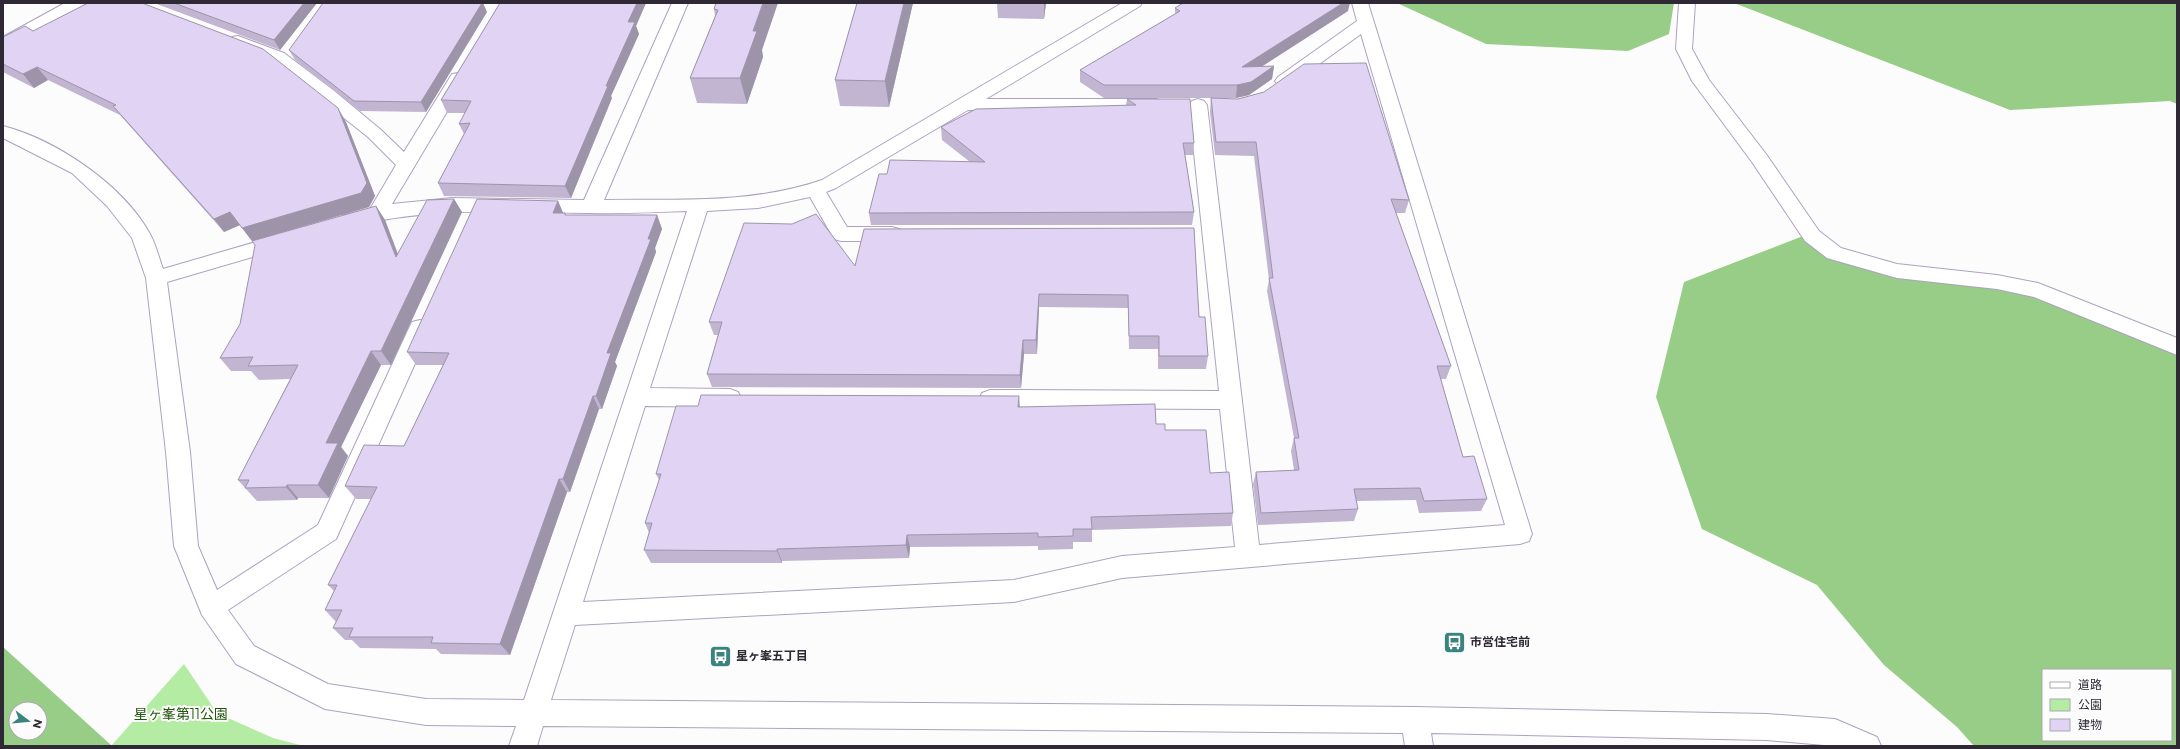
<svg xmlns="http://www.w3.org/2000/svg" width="2180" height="749" viewBox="0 0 2180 749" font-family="Montserrat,'Noto Sans JP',sans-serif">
<rect width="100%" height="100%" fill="#fcfcfc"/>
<polygon fill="#b5eca4" points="184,664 217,713 273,738 304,746 111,746"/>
<g fill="#97cd86" fill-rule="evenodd">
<polygon points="1397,3 1674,3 1669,34 1628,51 1486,44"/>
<polygon points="1734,3 2177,3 2177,104 2170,101 2010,110"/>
<path d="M1803,236L1889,271L2057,291L2177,342V746H1974L1957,727L1884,665L1817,585L1702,529L1656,397L1684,282ZM2043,670H2171V740H2043Z"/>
<path d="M3,647L111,745V746H3ZM16,709H40V733H16Z"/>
</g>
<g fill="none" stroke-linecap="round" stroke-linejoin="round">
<defs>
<g id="minor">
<polygon points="65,3 85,3 83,6 3,49 3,37"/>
<path d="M672,3H688L604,200C676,199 753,204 822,180L1122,3H1142L1140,6L986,99H1156L1162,101L1165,105L1162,109L1156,111L968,110L836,188L826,192L847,227H892L899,229L902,234L899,239L892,241H841L834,239L810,197L758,208L707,211L650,388L730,389L738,392L741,398L738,404L730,407L645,406L583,602L1014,580L1122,556L1235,547L1220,409L990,408L982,405L979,399L982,393L990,390L1219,391L1189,105L1192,101L1198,99L1204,101L1207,105L1259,545L1505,525L1361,34L1290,85L1284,86L1278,85L1275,81L1278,77L1357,21L1352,3H1368L1532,534L1529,541L1520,544L1122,578L1014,602L575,625L551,700L1415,707L1767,714L1835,719L1877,737L1881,746H1836L1767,740L1431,733L1433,746H1405L1403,733L543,726L537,746H509L516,726L426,725L325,709L236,664L202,615L174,546L166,452L146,278L132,238L107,206L72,173L3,138V126C57,140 123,185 150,234C156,245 159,258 163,269L283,234L290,236L293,241L290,246L167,282L190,452L198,546L217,590L318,525L409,328L412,322L420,320L428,322L431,328L336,539L228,610L254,646L328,684L426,699L524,700L687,211C655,212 622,214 590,213C509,212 430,206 351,227L344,225L341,220L344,215L370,209L396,165L368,137L272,61L232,45L230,41L232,37L238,36L284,53L333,90L380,129L404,152L452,74L458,73L464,74L467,78L392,204L452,198L584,200Z"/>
<polygon points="1679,3 1695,3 1692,49 1709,80 1766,154 1819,231 1841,248 1897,264 1997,275 2038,283 2177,338 2177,355 2034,297 1997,289 1897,278 1827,258 1805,241 1752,162 1692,81 1676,49"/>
</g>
</defs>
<use href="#minor" stroke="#aea1c0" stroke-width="2"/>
<use href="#minor" fill="#fff" fill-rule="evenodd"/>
</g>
<g fill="#c1b5d1">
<polygon points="154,3 317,3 280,50"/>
<polygon points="500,3 646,3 636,26 639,34 611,96 612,98 571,198 444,196 438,183 464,134 459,124 465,113 447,113 441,100"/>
<polygon points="716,3 762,50 763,57 747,104 697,103 690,78 715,16 714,9"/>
<polygon points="857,3 913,3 889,107 840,106 835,80"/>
<polygon points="997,3 1046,3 1044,19 998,18"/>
<polygon points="1175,8 1348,11 1262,66 1274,66 1272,79 1249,95 1236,98 1104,98 1080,82 1080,70 1175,14"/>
<polygon points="487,12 426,112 360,111 295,60 289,50"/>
<polygon points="33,31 346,122 375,196 369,207 252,241 240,225 224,232 120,115 48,80 34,88 3,72 3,37"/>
<polygon points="1211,98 1409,200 1405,213 1396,213 1451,366 1446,379 1441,379 1463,457 1487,499 1481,511 1419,513 1416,500 1356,501 1358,509 1354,521 1258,525 1253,484 1256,472 1294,470 1291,451 1294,438 1267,291 1269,280 1254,156 1215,155 1210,112"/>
<polygon points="1127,99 1194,143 1193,155 1185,155 1194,212 1192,225 871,225 869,213 887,174 970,162 942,140 941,127 1126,105"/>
<polygon points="454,199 462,212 391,365 381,365 341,447 348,456 329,498 298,498 297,500 257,501 238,480 290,379 259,380 251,371 231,371 220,358 376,206 385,220 398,254"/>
<polygon points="558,201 563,213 565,213 566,215 657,215 662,229 655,248 656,252 615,362 617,366 602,409 599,409 570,492 567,492 510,655 441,654 436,649 360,648 352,640 345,640 333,628 336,622 325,610 334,591 328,585 371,499 356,499 345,486 404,446 443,365 416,365 407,352"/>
<polygon points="1194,228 1199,317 1208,356 1206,369 1158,369 1158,349 1129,349 1128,308 1039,307 1037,354 1024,354 1021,388 712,387 707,374 718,335 714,335 709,322 855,266"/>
<polygon points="1019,407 1156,424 1165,430 1210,473 1233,513 1231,526 1092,530 1092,542 1073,542 1073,549 1038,550 1038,546 910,547 909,558 782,561 782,563 651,563 644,550 649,533 645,523 659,480 656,474"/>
</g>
<g fill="#9d94aa">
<polygon points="304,3 317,3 280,50 274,40"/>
<polygon points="482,3 483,3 487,12 426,112 421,102"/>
<polygon points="637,3 646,3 636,26 639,34 611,96 612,98 571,198 565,186 606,86 628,22"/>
<polygon points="763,3 778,3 762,50 763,57 747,104 740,78 753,31"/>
<polygon points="904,3 913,3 889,107 885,81"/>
<polygon points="1044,3 1046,3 1044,19"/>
<polygon points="1343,3 1350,3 1348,11 1241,80 1242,67"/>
<polygon points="1274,66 1272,79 1249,95 1236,98 1237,85"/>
<polygon points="37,67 48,80 34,88 23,74"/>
<polygon points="338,108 346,122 375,196 369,207 252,241 242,228"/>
<polygon points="454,199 462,212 391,365 381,351"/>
<polygon points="558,201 564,215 553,213"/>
<polygon points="376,206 385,220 404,271 396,257"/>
<polygon points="230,212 240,225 224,232 214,219"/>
<polygon points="657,215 662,229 655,248 656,252 615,362 617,366 602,409 596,396 607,353 648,239"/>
<polygon points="1039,294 1039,307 1037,354 1036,340"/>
<polygon points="1023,340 1024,354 1021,388 1020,375"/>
<polygon points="371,351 381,365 341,447 348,456 329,498 318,485 326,443"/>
<polygon points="593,396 599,409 570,492 563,479"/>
<polygon points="1019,396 1020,409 1018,407"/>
<polygon points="559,479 567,492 510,655 500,644"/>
<polygon points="287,485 298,498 297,500 286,487"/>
<polygon points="907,535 910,547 909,558 906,545"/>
<polygon points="777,549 782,561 782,563 777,551"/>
</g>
<g fill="#e0d3f3" stroke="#9d94aa">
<polygon points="88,3 142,3 263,49 338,108 367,183 361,193 242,228 230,212 214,219 113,106 116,105 37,67 23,74 3,64 3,37 25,26 33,31"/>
<polygon points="174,3 304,3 274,40"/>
<polygon points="323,3 482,3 421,102 354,101 289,50"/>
<polygon points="500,3 637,3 628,22 635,22 606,86 608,86 565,186 438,183 470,123 459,124 471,101 441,100"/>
<polygon points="716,3 763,3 753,31 757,31 740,78 690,78 718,10 714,9"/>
<polygon points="857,3 904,3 885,81 835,80"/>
<polygon points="1183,3 1343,3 1242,67 1274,66 1251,82 1237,85 1104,85 1080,70 1180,11 1175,8"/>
<polygon points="1366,63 1409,200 1391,199 1451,366 1437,366 1463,457 1474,456 1487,499 1424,501 1420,488 1354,489 1358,509 1261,513 1256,472 1299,470 1294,438 1299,438 1269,278 1273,278 1256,142 1216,142 1211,98 1238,99 1264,92 1304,64"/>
<polygon points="1127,99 1190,99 1194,143 1183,143 1194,212 869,213 879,174 887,174 890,160 985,162 941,127 976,109 1136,105"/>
<polygon points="454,199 381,351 371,351 326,443 338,443 318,485 287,485 286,487 245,488 249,480 238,480 298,365 248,366 253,357 220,358 240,324 255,245 252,241 376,206 396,257 427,200"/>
<polygon points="477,199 558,201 553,213 565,213 565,215 657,215 648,239 651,239 607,353 611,353 596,396 593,396 563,479 559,479 500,644 431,643 433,637 349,637 353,628 333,628 342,610 325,610 337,585 328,585 377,487 345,486 364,445 404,446 449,353 407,352"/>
<polygon points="816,214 855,266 864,229 1194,228 1199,317 1205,317 1208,356 1159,356 1159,336 1129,336 1128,295 1039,294 1036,340 1023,340 1020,375 707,374 722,322 709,322 744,223 792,224"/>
<polygon points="701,395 1019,396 1018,407 1155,404 1156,424 1165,424 1165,430 1206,430 1210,473 1229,472 1233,513 1091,517 1092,529 1073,529 1073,536 1038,537 1038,533 907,535 906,545 777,549 777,551 644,550 652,523 645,523 661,474 656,474 676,406 698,406"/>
</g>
<defs>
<symbol id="bus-square" viewBox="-11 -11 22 22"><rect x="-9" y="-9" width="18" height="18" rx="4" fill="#3b837e" stroke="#fcfcfc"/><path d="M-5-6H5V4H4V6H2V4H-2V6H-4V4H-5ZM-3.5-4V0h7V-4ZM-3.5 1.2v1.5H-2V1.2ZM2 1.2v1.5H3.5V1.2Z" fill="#fff"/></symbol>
</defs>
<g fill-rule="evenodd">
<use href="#bus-square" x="1442" y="630" width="25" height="25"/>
<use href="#bus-square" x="708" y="644" width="25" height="25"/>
</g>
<g text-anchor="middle" stroke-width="4" stroke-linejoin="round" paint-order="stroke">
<g font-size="12" font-weight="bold" fill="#2e2935" stroke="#fcfcfc" text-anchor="start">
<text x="1470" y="646">市営住宅前</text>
<text x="736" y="660">星ヶ峯五丁目</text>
</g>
<g font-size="14" fill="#24550e" stroke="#fcfcfc">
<text x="181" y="719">星ヶ峯第11公園</text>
</g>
</g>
<rect width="2180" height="749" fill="none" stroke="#2e2935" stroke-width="8"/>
<rect x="2042" y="669" width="130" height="72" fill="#fcfcfc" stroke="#aaa8ac"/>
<rect x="2050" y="682" width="20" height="6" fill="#ffffff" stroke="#aaa8ac"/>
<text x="2078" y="689" font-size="12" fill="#2e2935">道路</text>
<rect x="2050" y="699" width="20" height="12" fill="#b5eca4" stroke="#aaa8ac"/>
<text x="2078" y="709" font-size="12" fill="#2e2935">公園</text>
<rect x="2050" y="719" width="20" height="12" fill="#e0d3f3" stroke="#aaa8ac"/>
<text x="2078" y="729" font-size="12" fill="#2e2935">建物</text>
<g transform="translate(28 721) rotate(106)"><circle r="19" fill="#fcfcfc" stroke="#aaa8ac"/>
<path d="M0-3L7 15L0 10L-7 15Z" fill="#3b837e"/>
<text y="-6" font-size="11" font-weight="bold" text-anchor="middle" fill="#2e2935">N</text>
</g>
</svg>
